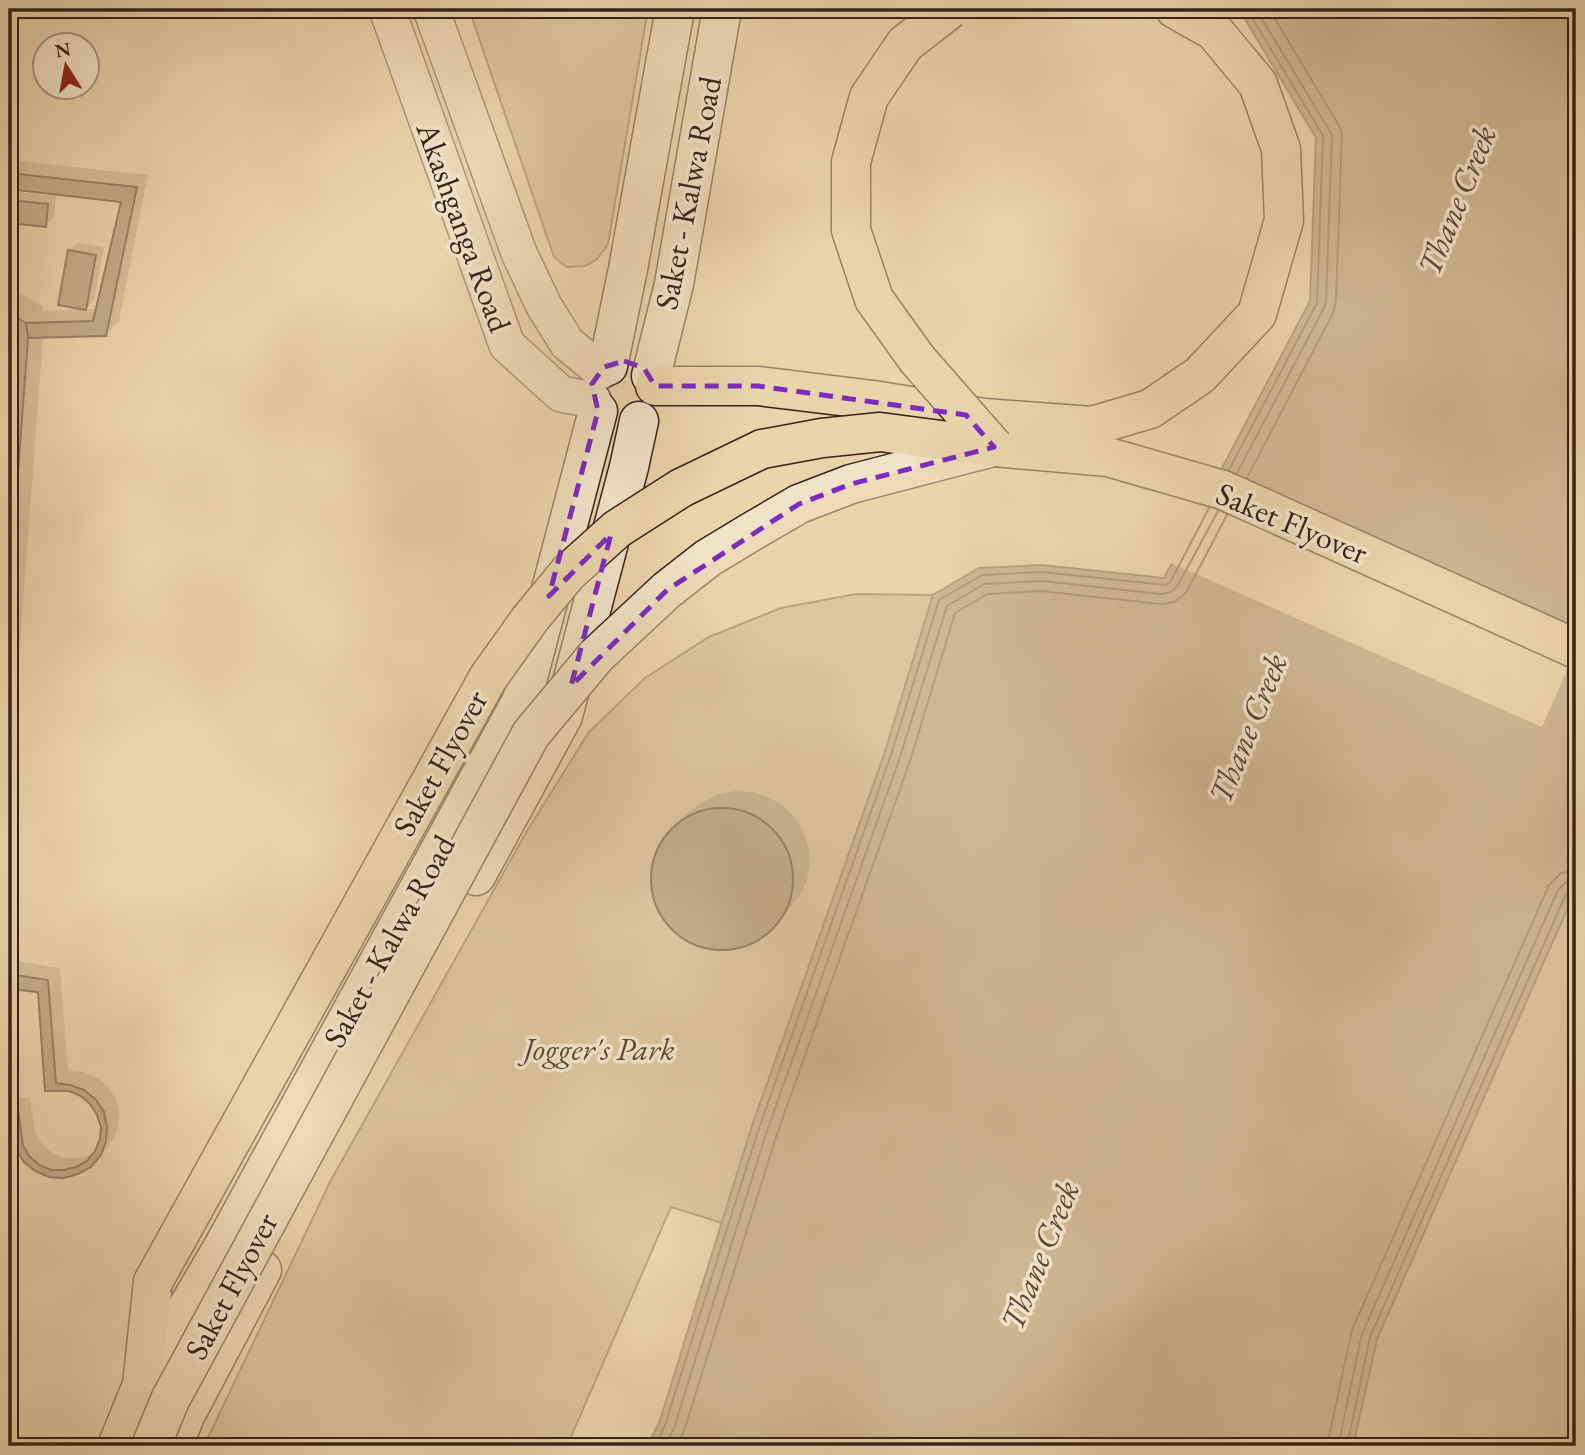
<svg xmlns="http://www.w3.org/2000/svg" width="1585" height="1455" viewBox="0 0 1585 1455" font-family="'EB Garamond',serif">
<rect width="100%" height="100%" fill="#e9d4ab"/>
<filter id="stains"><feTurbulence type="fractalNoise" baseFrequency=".00286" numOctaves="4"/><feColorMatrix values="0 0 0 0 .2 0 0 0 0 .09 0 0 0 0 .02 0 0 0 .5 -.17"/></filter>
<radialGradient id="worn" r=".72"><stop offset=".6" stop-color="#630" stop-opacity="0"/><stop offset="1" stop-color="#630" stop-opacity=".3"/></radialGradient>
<g fill="#cab692" stroke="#7e6d55" stroke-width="2">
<polygon points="469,9 648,9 608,244 597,259 585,266 567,267 554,257"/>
<polygon points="856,594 933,595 885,752 751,1129 722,1223 671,1207 567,1446 204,1446 330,1182 527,831 589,732 645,678 709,637 781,608"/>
<polygon points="1576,889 1576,1446 1353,1446 1377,1339"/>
</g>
<polygon fill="#ab9879" stroke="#7b6a52" stroke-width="2" points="1231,9 1576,9 1576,889 1377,1339 1353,1446 647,1446 659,1423 751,1129 885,752 933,595 979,568 1042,565 1164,578 1310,301 1316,138 1245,19"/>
<polygon fill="#e9d4ab" points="1212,479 1576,650 1542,727 1169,562"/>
<g fill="#0003">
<polygon points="9,160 148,175 119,321 106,334 43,336 9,791 9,426 16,334 9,329 9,287 42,306 43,311 81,309 69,251 78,243 104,247 94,300 85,309 98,309 123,201 9,187"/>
<polygon points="9,191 56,196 54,217 45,225 9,221"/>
<polygon points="735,791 752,792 768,797 782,805 794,817 803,831 808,847 810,864 807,880 800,896 789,909 772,927 758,938 743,945 726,948 710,947 693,942 679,934 667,922 658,908 653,892 651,875 654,859 661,843 672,830 689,812 703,802 718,794"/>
<polygon points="9,960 60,968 68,1071 84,1072 97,1078 108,1087 116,1099 119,1113 118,1127 113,1140 104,1152 90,1165 64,1176 25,1161 12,1121 9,1121 9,1096 30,1098 35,1133 42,1144 52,1153 65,1158 78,1158 91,1155 97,1151 101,1140 102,1127 99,1114 82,1094 70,1090 47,1089 40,991 9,987"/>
</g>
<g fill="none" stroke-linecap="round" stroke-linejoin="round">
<g stroke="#6f5e48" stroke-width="2">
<polyline points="1229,470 1317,303 1323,138 1322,134 1251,16 1243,9"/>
<polyline points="1237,473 1324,308 1326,301 1332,135 1256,9"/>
<polyline points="1247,478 1333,313 1336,301 1342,132 1338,124 1269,9"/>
<polyline points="655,1446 665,1425 758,1131 891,755 939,600 982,575 1042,572 1166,585 1171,581 1209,508"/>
<polyline points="665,1446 674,1428 766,1134 900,757 947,606 984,584 1042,581 1161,594 1171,592 1178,585 1218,511"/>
<path d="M677,1446L684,1431L776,1137L910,761L955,613L987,594L1041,591L1160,604C1172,605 1180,600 1187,591L1227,515"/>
<polyline points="1327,1446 1352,1330 1549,885 1561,873 1576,870"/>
<polyline points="1338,1446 1362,1334 1558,890 1566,882 1576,880"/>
<polyline points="1347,1446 1370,1337 1566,894 1570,890 1576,889"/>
</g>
</g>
<g fill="#928064" stroke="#332418" stroke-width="2">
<polygon points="9,173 137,187 106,336 28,338 26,323 93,321 121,202 9,189"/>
<polygon points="9,200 48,204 46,227 9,223"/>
<polygon points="68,250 96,255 86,310 58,305"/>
<polygon points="9,313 26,323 28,338 9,593 9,405 15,335 9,331"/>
<circle cx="722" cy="879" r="71"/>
<polygon points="9,974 48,980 56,1083 70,1085 84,1090 96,1100 104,1112 107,1127 106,1141 101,1155 91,1167 78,1174 64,1178 49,1177 35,1171 24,1162 16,1149 11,1123 9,1123 9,1110 18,1110 23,1146 30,1157 39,1165 51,1170 64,1170 76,1167 87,1161 95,1151 100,1139 101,1127 97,1115 90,1104 81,1096 69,1091 45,1091 38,992 9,989"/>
</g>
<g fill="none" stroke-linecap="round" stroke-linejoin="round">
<defs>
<g id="street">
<polyline points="387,9 507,345 561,394 593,400"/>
<polyline points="431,9 519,253 544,306 567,343 601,371"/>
</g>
<g id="secondary">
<polyline points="608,366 628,269 675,9"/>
<polyline points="651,376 674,284 722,9"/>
<polyline points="476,876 563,716 629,467 639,421"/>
<polyline points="142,1385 223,1247 522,700 598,411"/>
<polyline points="173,1446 185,1416 262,1270"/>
</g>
<g id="primary">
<polyline points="655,386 758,386 873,400 984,418 1092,426 1150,409 1200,375 1257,314 1284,220 1281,149 1258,84 1214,31 1175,9"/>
<polyline points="994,447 1108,457 1223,490 1576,649"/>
<polyline points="117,1446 142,1385 153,1282"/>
</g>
</defs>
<use href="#street" stroke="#60503d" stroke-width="38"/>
<use href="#secondary" stroke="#332418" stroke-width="41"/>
<use href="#primary" stroke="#332418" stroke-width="41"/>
<use href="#street" stroke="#f1e3c8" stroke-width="35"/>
<use href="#secondary" stroke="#f1e3c8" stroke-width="38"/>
<use href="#primary" stroke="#e9d4ab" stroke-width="38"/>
<defs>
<polyline id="secondary-bridge" points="151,1446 170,1400 531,734 597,655 667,590 708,558 751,532 799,504 851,484 993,447"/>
<g id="primary-bridge">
<polyline points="950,9 905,44 869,97 851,162 851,230 874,299 917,359 994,447"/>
<polyline points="153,1282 488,678 530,619 568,573 617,529 681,488 762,449 822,438 880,432 994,447"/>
</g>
</defs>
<use href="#secondary-bridge" stroke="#332418" stroke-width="41" stroke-linecap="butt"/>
<use href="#primary-bridge" stroke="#332418" stroke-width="41" stroke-linecap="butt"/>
<use href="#secondary-bridge" stroke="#f1e3c8" stroke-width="38"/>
<use href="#primary-bridge" stroke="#e9d4ab" stroke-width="38"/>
</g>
<path d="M0 0H1585V1455H0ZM624,361L644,368L655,386H758L966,415L994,447L851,484L799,504L667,590L571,686L611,534L549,596L598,411L592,384L604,367Z" fill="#e9d4ab" fill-opacity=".55" fill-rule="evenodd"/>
<path fill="none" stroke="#7b2cbf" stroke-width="5" stroke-dasharray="14 9" stroke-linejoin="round" d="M624,361L644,368L655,386H758L966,415L994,447L851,484L799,504L667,590L571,686L611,534L549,596L598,411L592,384L604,367Z"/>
<g text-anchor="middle" stroke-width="7" stroke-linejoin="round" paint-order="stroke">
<g font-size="32" fill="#332418" stroke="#f1e3c8">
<text transform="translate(688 193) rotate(-79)" y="11">Saket - Kalwa Road</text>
<text transform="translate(464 227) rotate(70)" y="11">Akashganga Road</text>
<text transform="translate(1292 523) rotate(23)" y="11">Saket Flyover</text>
<text transform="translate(440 763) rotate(-61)" y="11">Saket Flyover</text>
<text transform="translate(389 941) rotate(-61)" y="11">Saket - Kalwa Road</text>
<text transform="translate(231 1286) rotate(-62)" y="11">Saket Flyover</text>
</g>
<g font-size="32" font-style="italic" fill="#594836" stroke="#f1e3c8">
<text x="599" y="1060">Jogger's Park</text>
</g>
<g font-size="33" font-style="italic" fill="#574735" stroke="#f1e3c8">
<text transform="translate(1456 200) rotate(-68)" y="12">Thane Creek</text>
<text transform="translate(1247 728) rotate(-68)" y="12">Thane Creek</text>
<text transform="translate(1039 1255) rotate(-68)" y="12">Thane Creek</text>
</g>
</g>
<rect width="1585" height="1455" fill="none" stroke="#e9d4ab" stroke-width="35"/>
<rect x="10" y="10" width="1564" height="1434" fill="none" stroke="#332418" stroke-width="3.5"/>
<rect x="18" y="18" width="1550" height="1420" fill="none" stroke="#332418" stroke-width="2"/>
<g transform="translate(66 66) rotate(349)"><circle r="33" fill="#f1e3c8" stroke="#a59782" stroke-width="2"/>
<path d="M0-5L12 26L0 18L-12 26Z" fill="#8f2418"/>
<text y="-10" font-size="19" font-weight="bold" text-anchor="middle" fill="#332418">N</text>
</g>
<rect width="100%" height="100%" filter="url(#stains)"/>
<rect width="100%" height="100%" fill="url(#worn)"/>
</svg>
